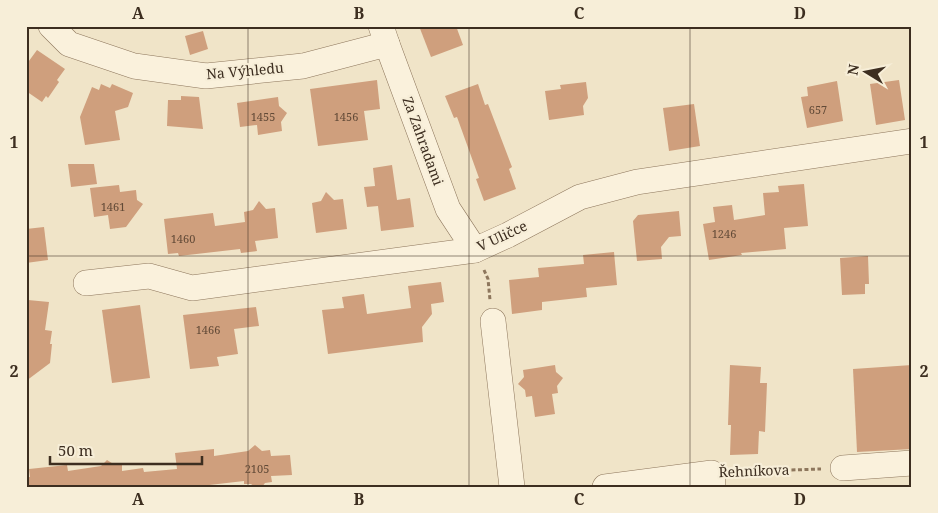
<svg xmlns="http://www.w3.org/2000/svg" width="938" height="513" viewBox="0 0 938 513" font-family="'Noto Serif',serif">
<rect width="100%" height="100%" fill="#f0e4c8"/>
<g fill="#cf9f7d">
<polygon points="419,26 456,26 463,45 431,57"/>
<polygon points="203,31 208,49 190,55 185,36"/>
<polygon points="37,50 65,69 57,80 59,82 48,98 46,96 42,102 26,91 26,65"/>
<polygon points="377,80 380,109 364,111 368,140 318,146 310,89"/>
<polygon points="899,80 905,120 876,125 870,84"/>
<polygon points="837,81 843,121 807,128 801,97 808,96 807,87"/>
<polygon points="586,82 588,98 583,106 584,115 549,120 545,91 561,89 560,85"/>
<polygon points="101,84 110,88 112,84 133,93 128,107 115,111 120,140 85,145 80,117 92,87 99,90"/>
<polygon points="478,84 485,105 488,104 512,167 509,169 516,189 484,201 476,179 479,178 457,117 454,118 445,96"/>
<polygon points="181,96 199,97 203,129 167,126 168,100 181,100"/>
<polygon points="278,97 279,106 287,113 281,122 282,131 258,135 257,125 240,127 237,103"/>
<polygon points="694,104 700,146 669,151 663,108"/>
<polygon points="68,164 94,164 97,184 71,187"/>
<polygon points="392,165 397,200 410,198 414,227 381,231 378,206 367,207 364,187 375,186 373,168"/>
<polygon points="804,184 808,226 784,228 786,249 741,253 742,255 709,260 703,224 715,222 713,207 732,205 734,220 765,215 763,193 779,192 778,186"/>
<polygon points="119,185 120,192 136,190 137,200 143,204 126,227 110,229 108,215 94,217 90,188"/>
<polygon points="326,192 334,200 343,199 347,229 316,233 312,203 321,201"/>
<polygon points="259,201 266,209 275,208 278,238 255,241 257,251 241,253 240,249 179,256 178,253 168,254 164,219 213,213 215,226 245,222 244,212 253,210"/>
<polygon points="679,211 681,236 669,237 661,247 662,259 637,261 633,221 638,215"/>
<polygon points="44,227 48,260 26,263 26,229"/>
<polygon points="614,252 617,285 586,288 587,297 542,302 542,310 512,314 509,280 539,277 538,268 584,264 583,255"/>
<polygon points="868,256 869,284 865,284 865,294 842,295 840,258"/>
<polygon points="441,282 444,302 431,304 432,314 422,327 423,342 328,354 322,310 344,308 342,297 364,294 367,314 411,308 408,286"/>
<polygon points="28,300 49,302 45,330 52,331 50,344 52,344 50,363 26,381 26,313"/>
<polygon points="140,305 150,378 112,383 102,310"/>
<polygon points="256,307 259,326 234,329 238,354 217,357 219,366 190,369 183,315"/>
<polygon points="555,365 556,372 563,378 557,386 558,393 552,394 555,414 535,417 532,396 526,397 525,390 518,384 524,377 523,370"/>
<polygon points="730,365 761,367 760,383 767,383 765,432 759,431 758,454 730,455 731,425 728,425"/>
<polygon points="912,365 912,449 857,452 853,369"/>
<polygon points="255,445 262,451 270,450 271,456 290,455 292,475 271,476 272,482 265,483 262,487 255,487 251,484 244,484 244,481 192,487 29,487 28,477 30,477 29,469 67,465 68,471 101,466 107,460 115,465 122,464 122,471 143,468 144,472 177,469 175,453 214,449 214,456 248,451"/>
</g>
<g fill="none" stroke-linecap="round" stroke-linejoin="round">
<defs>
<g id="minor">
<polyline points="51,26 69,44 134,66 206,76 303,66 387,44"/>
<polyline points="381,26 387,44 448,209 475,250"/>
<polyline points="86,283 149,276 192,288 475,250 508,235 580,197 637,182 912,141"/>
<polyline points="493,321 512,487"/>
<polyline points="843,468 912,463"/>
<polyline points="605,487 712,473 713,487"/>
</g>
</defs>
<use href="#minor" stroke="#8d765c" stroke-width="26"/>
<g stroke="#8d765c" stroke-width="3" stroke-dasharray="4 2.5" stroke-linecap="butt">
<polyline points="484,270 488,279 490,300"/>
<polyline points="733,472 821,469"/>
</g>
<use href="#minor" stroke="#faf1dc" stroke-width="25"/>
</g>
<path fill="none" stroke="#3d2e20" stroke-width="1" stroke-opacity="0.55" d="M248,26V487M469,26V487M690,26V487M26,256H912"/>
<g text-anchor="middle" stroke-width="4.5" stroke-linejoin="round" paint-order="stroke">
<g font-size="11" fill="#624a37">
<text x="818" y="114">657</text>
<text x="263" y="121">1455</text>
<text x="346" y="121">1456</text>
<text x="113" y="211">1461</text>
<text x="724" y="238">1246</text>
<text x="183" y="243">1460</text>
<text x="208" y="334">1466</text>
<text x="257" y="473">2105</text>
</g>
<g font-size="14" fill="#3d2e20" stroke="#f7eed8">
<text transform="translate(245 71) rotate(-5)" y="5">Na Výhledu</text>
<text transform="translate(423 141) rotate(70)" y="5">Za Zahradami</text>
<text transform="translate(502 236) rotate(-25)" y="5">V Uličce</text>
<text transform="translate(754 471) rotate(-2)" y="5">Řehníkova</text>
</g>
</g>
<rect width="938" height="513" fill="none" stroke="#f7eed8" stroke-width="55"/>
<g transform="translate(866 72) rotate(280)" stroke="#f7eed8" stroke-width="4" paint-order="stroke">
<path d="M0-4L9 19L0 12L-9 19Z" fill="#3d2e20"/>
<text y="-8" font-size="14" font-weight="bold" text-anchor="middle" fill="#3d2e20">N</text>
</g>
<path d="M50 456v8h152v-8" fill="none" stroke="#3d2e20" stroke-width="2.5"/>
<text x="58" y="456" font-size="15" fill="#3d2e20" stroke="#f7eed8" stroke-width="4" paint-order="stroke">50 m</text>
<rect x="28" y="28" width="882" height="458" fill="none" stroke="#3d2e20" stroke-width="2"/>
<g font-size="16" text-anchor="middle" font-weight="bold" fill="#3d2e20">
<text x="138" y="19">A</text>
<text x="359" y="19">B</text>
<text x="579" y="19">C</text>
<text x="800" y="19">D</text>
<text x="14" y="148">1</text>
<text x="924" y="148">1</text>
<text x="14" y="377">2</text>
<text x="924" y="377">2</text>
<text x="138" y="505">A</text>
<text x="359" y="505">B</text>
<text x="579" y="505">C</text>
<text x="800" y="505">D</text>
</g>
</svg>
